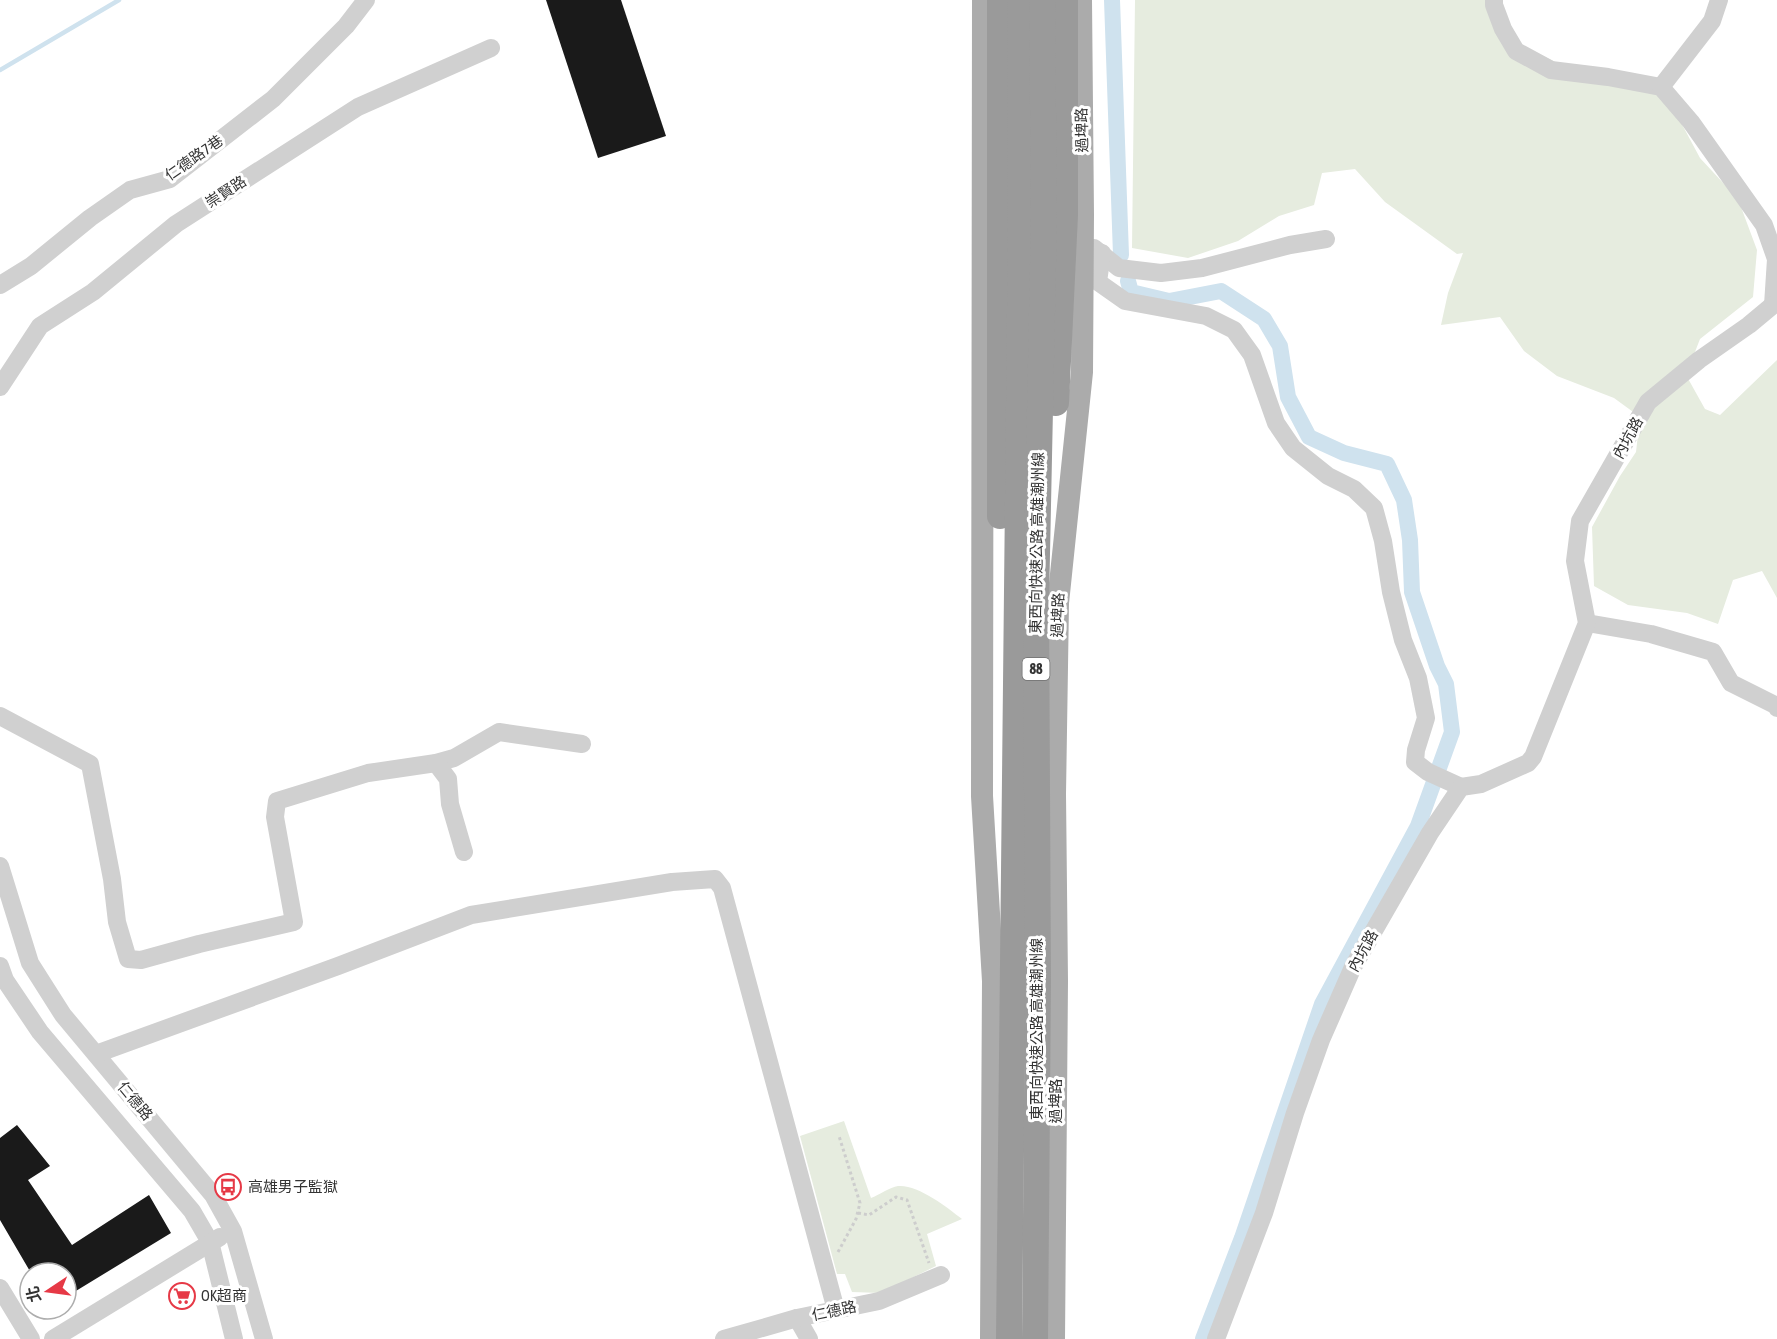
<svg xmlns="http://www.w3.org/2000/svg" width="1777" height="1339" viewBox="0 0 1777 1339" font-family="'Asap Condensed','Noto Sans TC',sans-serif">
<rect width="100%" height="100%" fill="#fff"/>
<g fill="#e6ecdf">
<polygon points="1135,0 1490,0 1520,44 1571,70 1663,89 1700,158 1738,199 1757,250 1753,297 1700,339 1686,375 1705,409 1720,415 1777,360 1777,598 1762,571 1733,580 1718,624 1687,613 1628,605 1594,586 1592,527 1620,476 1636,452 1640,417 1614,398 1557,376 1524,351 1500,317 1441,325 1448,293 1463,253 1457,254 1385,202 1355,169 1322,173 1314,205 1279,216 1238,241 1188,258 1132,248"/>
<path d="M844,1121L871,1198C879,1195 890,1187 898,1186C917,1184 947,1207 962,1219L927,1234L936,1266L881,1293L852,1292L845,1274H837L800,1136Z"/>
</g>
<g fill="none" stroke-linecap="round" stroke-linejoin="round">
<polyline stroke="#cfe2ee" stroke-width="4.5" points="0,70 119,0"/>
<g stroke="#cfe2ee" stroke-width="16">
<polyline points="1112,0 1121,255"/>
<polyline points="1128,281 1131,292 1169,301 1221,291 1264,319 1280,346 1288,397 1309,437 1344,453 1387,464 1404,500 1410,540 1412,592 1437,666 1446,684 1452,732 1418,826 1322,1004 1242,1238 1203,1339"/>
</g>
</g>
<g fill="#1a1a1a">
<polygon points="546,0 621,0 666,136 598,158"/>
<polygon points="17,1125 50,1166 28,1180 72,1245 149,1195 171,1233 66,1297 66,1273 31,1273 0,1220 0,1138"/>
</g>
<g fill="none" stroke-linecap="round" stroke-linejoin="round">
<g stroke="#cdcdcd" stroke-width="3" stroke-dasharray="3 3" stroke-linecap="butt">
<polyline points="858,1213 869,1215 896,1197 907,1200 929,1263"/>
<polyline points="838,1252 856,1219 860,1203 839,1136"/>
</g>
<g stroke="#d0d0d0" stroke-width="18">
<polyline points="1494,0 1494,5 1503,29 1516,51 1551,70 1608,77 1661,87 1691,122 1764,225 1776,259 1773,305"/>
<polyline points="1661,87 1712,21 1719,0"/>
<polyline points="1094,248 1119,268 1161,273 1202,268 1290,245 1326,239"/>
<polyline points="1102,253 1098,282 1125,301 1206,316 1234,330 1252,355 1276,423 1293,448 1328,476 1354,489 1374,508 1383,541 1391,592 1403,640 1418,678 1426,718 1416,750 1415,762 1428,772 1461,787"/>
<polyline points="0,285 31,266 90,218 130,190 170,179 273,99 346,26 366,0"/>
<polyline points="0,387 40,326 93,292 176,224 358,107 491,48"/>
<polyline points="1587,623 1651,634 1713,652 1731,683 1777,706 1777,708"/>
<polyline points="0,716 90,764 112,879 117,922 128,959 141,960 199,944 294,922 275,817 277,801 368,773 436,763 454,758 499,732 582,744"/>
<polyline points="436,763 448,779 450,804 464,852"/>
<polyline points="0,866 30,963 63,1015 213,1195 233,1231 264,1339"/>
<polyline points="0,966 5,980 40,1032 192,1211 210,1242 234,1339"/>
<polyline points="96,1054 338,966 471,915 672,882 715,879 722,888 836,1310"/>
<polyline points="0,1288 31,1339"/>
<polyline points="797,1318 809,1339"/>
<polyline points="53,1339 220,1237"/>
<polyline points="724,1339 797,1318 879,1301 941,1275"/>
<polyline points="1216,1339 1264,1213 1295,1113 1321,1040 1353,967 1430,833 1461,787 1481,784 1528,763 1533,757 1587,623 1575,561 1580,521 1648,402 1699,360 1749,325 1773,305"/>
</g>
<g stroke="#ababab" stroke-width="22">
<polyline points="983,0 982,796 993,981 991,1339"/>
<polyline points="1054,1339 1057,981 1055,794 1058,603 1082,372 1083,214 1081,0"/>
</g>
<g stroke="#9a9a9a" stroke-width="26">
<polyline points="1000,0 1000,516"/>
<polyline points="1056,403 1065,215 1065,0"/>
<polyline points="1009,1339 1021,217 1020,0"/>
<polyline points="1035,1339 1038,981 1036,602 1044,216 1042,0"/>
</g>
</g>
<defs>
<symbol id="bus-ring" viewBox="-11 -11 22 22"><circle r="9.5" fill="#fff" stroke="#e63946" stroke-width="1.5"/><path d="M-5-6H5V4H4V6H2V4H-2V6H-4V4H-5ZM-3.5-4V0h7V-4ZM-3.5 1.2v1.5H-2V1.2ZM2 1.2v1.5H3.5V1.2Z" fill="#e63946"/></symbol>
<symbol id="supermarket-ring" viewBox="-11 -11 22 22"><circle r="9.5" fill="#fff" stroke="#e63946" stroke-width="1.5"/><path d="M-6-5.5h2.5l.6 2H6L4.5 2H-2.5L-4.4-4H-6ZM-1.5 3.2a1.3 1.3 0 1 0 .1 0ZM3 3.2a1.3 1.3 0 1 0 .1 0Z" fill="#e63946"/></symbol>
</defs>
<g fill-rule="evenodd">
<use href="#bus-ring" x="213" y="1172" width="30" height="30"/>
<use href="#supermarket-ring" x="167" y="1281" width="30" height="30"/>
</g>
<g text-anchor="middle" stroke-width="6" stroke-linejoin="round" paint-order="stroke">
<rect fill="#fff" stroke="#707070" stroke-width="1.5" x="1022.5" y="658" width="27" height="22" rx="4.5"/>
<g font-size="14" font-weight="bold" fill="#333">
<text x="1036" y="674">88</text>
</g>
<g font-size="15" fill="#333" stroke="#fff">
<text transform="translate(1082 130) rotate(-91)" y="5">過埤路</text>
<text transform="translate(194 158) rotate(-35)" y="5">仁德路7巷</text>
<text transform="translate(226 192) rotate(-33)" y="5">崇賢路</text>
<text transform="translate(1628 438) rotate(-61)" y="5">內坑路</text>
<text transform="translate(1037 543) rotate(-89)" y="5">東西向快速公路 高雄潮州線</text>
<text transform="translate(1058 615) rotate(-88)" y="5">過埤路</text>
<text transform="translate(1363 951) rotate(-61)" y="5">內坑路</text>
<text transform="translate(1037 1029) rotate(-90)" y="5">東西向快速公路 高雄潮州線</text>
<text transform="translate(135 1101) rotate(50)" y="5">仁德路</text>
<text transform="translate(1056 1101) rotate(-90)" y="5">過埤路</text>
<text transform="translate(834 1311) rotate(-12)" y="5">仁德路</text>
</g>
<g font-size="15" fill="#333" stroke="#fff" text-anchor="start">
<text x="248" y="1192">高雄男子監獄</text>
<text x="201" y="1301">OK超商</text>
</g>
</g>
<g transform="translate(48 1291) rotate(257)"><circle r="28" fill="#ffffff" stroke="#adadad" stroke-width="1.5"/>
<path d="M0-4.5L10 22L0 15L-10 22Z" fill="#e63946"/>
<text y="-9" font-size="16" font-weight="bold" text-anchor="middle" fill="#333333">北</text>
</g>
</svg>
